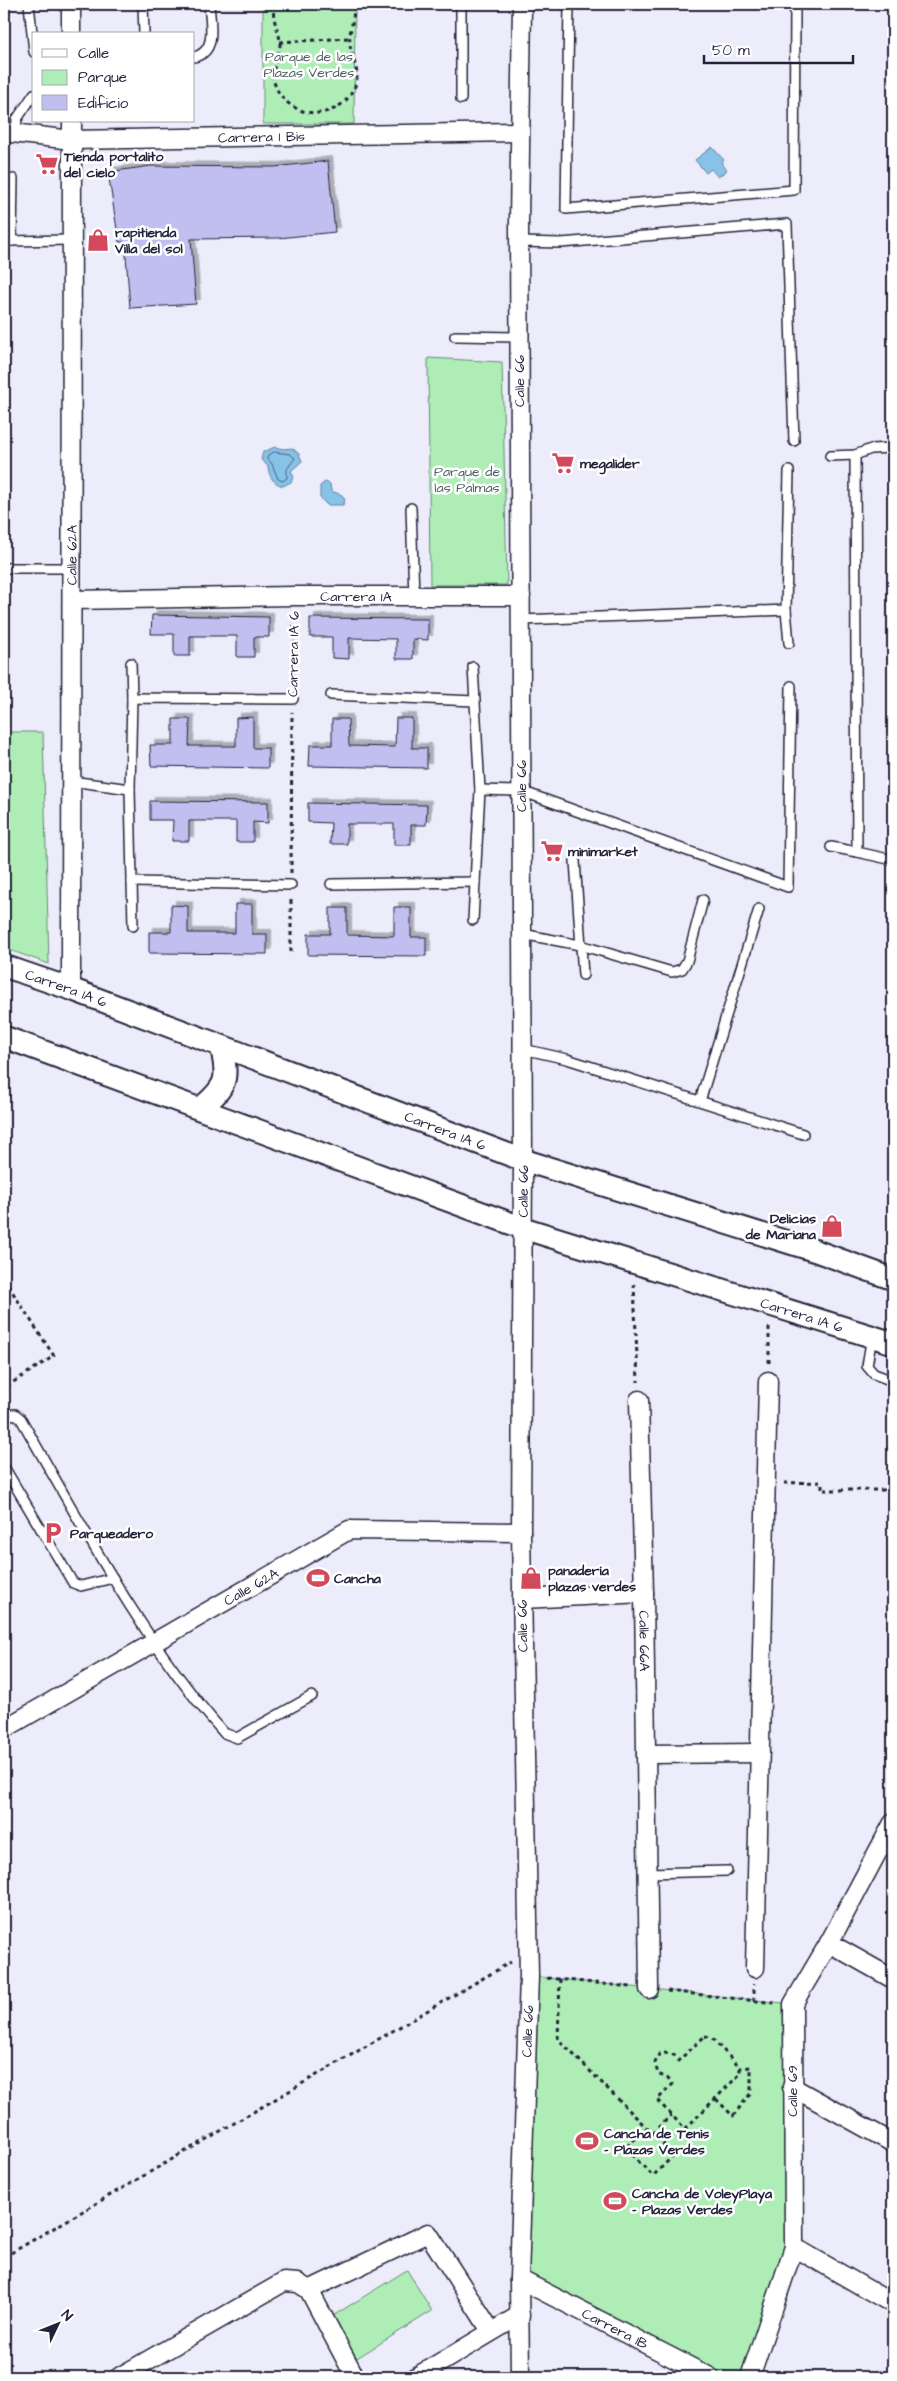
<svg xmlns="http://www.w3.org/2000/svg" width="897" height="2381" viewBox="0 0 897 2381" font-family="'Architects Daughter',sans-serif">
<defs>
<filter id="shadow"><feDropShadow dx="4.5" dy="-4.5" stdDeviation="0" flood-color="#0004"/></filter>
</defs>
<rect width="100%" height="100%" fill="#ececfa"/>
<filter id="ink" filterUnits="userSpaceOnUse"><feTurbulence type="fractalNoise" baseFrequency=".02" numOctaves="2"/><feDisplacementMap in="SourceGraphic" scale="10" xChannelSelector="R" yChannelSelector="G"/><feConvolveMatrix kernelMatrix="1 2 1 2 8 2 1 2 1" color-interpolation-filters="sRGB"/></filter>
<g filter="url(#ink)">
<g fill="#aeeeb6" stroke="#688878">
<polygon points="263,4 355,4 354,124 263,124"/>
<polygon points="428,358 502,362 507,585 430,585"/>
<polygon points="4,732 43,732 49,964 4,948"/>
<polygon points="529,1976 793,2004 794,2247 750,2377 710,2377 519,2279"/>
<polygon points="407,2270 432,2311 357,2358 331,2317"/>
</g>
<g fill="#87c2e7" stroke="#5f82a2">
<polygon points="712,147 724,160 721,162 727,170 718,177 711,169 706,173 695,160"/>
<path d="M275,447L283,449L292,448L299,454L302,461L291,471L294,476L291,482L283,486C273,483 269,477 268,466L261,460L263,452Z"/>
<polygon points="325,482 330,484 331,491 342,495 345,500 343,505 327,505 320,498 320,486"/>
</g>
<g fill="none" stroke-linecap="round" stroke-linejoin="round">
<polygon stroke="#4a6280" stroke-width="1" points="275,452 290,454 295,458 287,469 287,478 283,481 278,479 272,464 267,458 268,455"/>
</g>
<g fill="#c1bef0" stroke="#22223b" filter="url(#shadow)">
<polygon points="328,161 335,232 279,238 191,239 196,304 130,308 125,242 119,242 108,172 151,166 274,167"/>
<polygon points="152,615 269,617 269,637 254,637 254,657 237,657 237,636 190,636 190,656 174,656 174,634 151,634"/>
<polygon points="310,618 428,619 428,640 413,639 413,659 396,659 396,639 349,638 349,659 332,658 332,637 310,637"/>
<polygon points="253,717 253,748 268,748 268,768 151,766 150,745 173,745 173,719 190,719 189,746 236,746 236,718"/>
<polygon points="396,718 412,718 412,748 427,748 427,768 309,766 310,745 332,745 332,719 348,719 349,746 395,747"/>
<polygon points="150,801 268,802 268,823 253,822 253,842 236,842 236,821 189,821 189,841 172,841 173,820 150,820"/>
<polygon points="308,803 427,805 426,825 411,825 411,845 394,845 394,824 347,824 347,844 330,844 331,823 308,822"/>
<polygon points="235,904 252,904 252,934 267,934 267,954 149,953 149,932 171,932 171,905 188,906 188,933 235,933"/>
<polygon points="394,907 411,907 411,937 426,937 426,956 308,955 308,934 330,934 330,908 347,908 347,935 394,936"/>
</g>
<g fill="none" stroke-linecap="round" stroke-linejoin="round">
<defs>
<g id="service">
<polyline points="29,4 34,52"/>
<polyline points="143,4 144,34"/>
<polyline points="569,4 566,209 794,190 795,4"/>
<path d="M194,57C218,52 210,22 209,4"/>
<polyline points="461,99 461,4"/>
<polyline points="16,132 17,119 34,94"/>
<polyline points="4,241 72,240"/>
<polyline points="12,241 13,179"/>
<polyline points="519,242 561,243 787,224 794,441"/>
<polyline points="455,336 519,337"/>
<polyline points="855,455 857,852 893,860"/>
<polyline points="830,456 855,455 871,449 893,448"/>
<polyline points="411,508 414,596"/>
<polyline points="4,568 72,568"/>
<polyline points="521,620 786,610"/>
<polyline points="789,643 786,610 789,471"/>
<polyline points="131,663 132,698"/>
<polyline points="331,695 475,701"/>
<polyline points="71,781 130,789"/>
<polyline points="480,790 521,791 788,887 791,686"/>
<polyline points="831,847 857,852"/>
<polyline points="575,861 583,975"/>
<polyline points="132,882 291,885"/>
<polyline points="331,884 475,882"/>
<polyline points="473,920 480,790 473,667"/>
<polyline points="133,926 130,789 132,698 293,699"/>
<polyline points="522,934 580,945 672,972 682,969 687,961 703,900"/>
<polyline points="523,1049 567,1059 803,1134"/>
<polyline points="700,1101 759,909"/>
<polyline points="872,1336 867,1366 874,1374 893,1381"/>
<path d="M4,1416L15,1414L21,1419C83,1527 141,1639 224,1733L237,1738L312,1696"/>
<polyline points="4,1467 73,1583 81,1586 113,1578"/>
<polyline points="647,1873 727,1871"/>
</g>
<g id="minor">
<polyline points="71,4 71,34"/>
<path id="s1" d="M4,132L72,140L519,132"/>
<path id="s2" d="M72,600L294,596H521"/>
<path id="s3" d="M71,989L72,121"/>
<path id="s4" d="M639,1400L644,1593L649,1989"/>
<polyline points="522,1599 644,1593"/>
<path id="s5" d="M4,1729L349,1530L521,1532"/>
<polyline points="646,1754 760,1753"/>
<polyline points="829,1943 893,1979"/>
<polyline points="755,1968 768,1381"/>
<polyline points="792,2087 893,2143"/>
<polyline points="794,2247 893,2304"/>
<path id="s6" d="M519,2279L710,2377"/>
<polyline points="309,2290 428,2233 491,2331"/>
<polyline points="119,2377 284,2282 298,2283 309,2290 355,2377"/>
<polyline points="416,2377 520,2315"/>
<path id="s7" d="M520,2377L519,2279L529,1976L521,1532L523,1160L519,223L522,4"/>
<polyline points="750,2377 794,2247 793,2004 829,1943 893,1823"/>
</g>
<g id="tertiary">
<path id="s8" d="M4,966L71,989L523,1160L816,1251L893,1279"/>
<path id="s9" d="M4,1037L523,1228L893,1343"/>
<path d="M200,1109C227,1086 229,1080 221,1046"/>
</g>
</defs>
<use href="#service" stroke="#22223b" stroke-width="12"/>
<use href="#minor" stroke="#22223b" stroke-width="21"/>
<use href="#tertiary" stroke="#22223b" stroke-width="25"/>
<g stroke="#22223b" stroke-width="3" stroke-dasharray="4 4" stroke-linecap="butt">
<path d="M275,4C270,21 280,28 280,44C280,57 270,69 274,82C286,120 339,125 355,86C361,73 352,59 350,45C348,31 356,18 353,4"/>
<polyline points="280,42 350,38"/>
<polyline points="293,685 294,614"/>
<polyline points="291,873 292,712"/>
<polyline points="291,952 291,899"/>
<polyline points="4,1279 54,1356 4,1388"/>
<polyline points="634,1284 638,1382"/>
<polyline points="769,1363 769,1324"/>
<polyline points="784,1483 822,1482 822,1490 893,1490"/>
<polyline points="547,1978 631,1987"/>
<polyline points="560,1979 558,2039 674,2155 653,2176 625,2148 647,2128"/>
<polyline points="667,1991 775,2003"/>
<polyline points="754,2001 754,1984"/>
<polygon points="705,2036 711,2037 740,2068 740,2074 685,2129 657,2100 673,2084 667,2078 658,2074 655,2063 659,2054 666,2053 674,2055 678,2061"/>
<polyline points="716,2099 733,2116 751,2093 751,2067 740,2068"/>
<polyline points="653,2134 671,2115"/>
<polyline points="4,2257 511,1962"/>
</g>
<use href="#service" stroke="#fff" stroke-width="9"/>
<use href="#minor" stroke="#fff" stroke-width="18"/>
<use href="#tertiary" stroke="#fff" stroke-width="21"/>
</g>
</g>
<defs>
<symbol id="supermarket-bare" viewBox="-9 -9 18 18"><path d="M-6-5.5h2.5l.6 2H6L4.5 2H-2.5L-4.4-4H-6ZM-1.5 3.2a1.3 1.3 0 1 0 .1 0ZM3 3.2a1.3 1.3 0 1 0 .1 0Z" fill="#d1495b" stroke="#fff" stroke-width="2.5" paint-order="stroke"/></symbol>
<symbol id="shop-bare" viewBox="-9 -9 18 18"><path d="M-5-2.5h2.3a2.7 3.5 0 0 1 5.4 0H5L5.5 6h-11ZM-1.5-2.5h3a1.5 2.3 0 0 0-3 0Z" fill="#d1495b" stroke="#fff" stroke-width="2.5" paint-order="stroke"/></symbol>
<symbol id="parking-bare" viewBox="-9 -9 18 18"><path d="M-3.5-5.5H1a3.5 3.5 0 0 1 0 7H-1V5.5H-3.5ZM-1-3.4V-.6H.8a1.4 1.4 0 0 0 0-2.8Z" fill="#d1495b" stroke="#fff" stroke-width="2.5" paint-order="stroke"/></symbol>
<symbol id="stadium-bare" viewBox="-9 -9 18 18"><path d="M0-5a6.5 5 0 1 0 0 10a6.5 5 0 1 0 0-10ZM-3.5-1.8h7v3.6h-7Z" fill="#d1495b" stroke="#fff" stroke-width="2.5" paint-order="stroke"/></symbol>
</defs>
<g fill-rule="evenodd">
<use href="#supermarket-bare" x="31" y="148" width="32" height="32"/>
<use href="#shop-bare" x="82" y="224" width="32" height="32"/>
<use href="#supermarket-bare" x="547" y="447" width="32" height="32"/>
<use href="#supermarket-bare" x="536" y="835" width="32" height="32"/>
<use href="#shop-bare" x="816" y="1210" width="32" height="32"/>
<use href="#parking-bare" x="37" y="1517" width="32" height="32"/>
<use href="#stadium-bare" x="302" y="1562" width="32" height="32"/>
<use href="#shop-bare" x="515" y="1562" width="32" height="32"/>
<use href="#stadium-bare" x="571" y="2125" width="32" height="32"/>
<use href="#stadium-bare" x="599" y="2185" width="32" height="32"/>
</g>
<g text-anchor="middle" stroke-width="5" stroke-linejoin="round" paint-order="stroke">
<g font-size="14" fill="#4c5f60" stroke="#fff">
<text x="309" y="61">Parque de las<tspan x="309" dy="16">Plazas Verdes</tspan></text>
<text x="467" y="476">Parque de<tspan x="467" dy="16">las Palmas</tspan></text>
</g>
<g font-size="14" fill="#22223b" stroke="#fff">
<text dy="5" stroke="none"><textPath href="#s1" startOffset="258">Carrera 1 Bis</textPath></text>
<text transform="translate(519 381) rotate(-90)" y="5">Calle 66</text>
<text dy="5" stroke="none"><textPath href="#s3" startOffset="434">Calle 62A</textPath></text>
<text dy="5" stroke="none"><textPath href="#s2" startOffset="284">Carrera 1A</textPath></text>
<text transform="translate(293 654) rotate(-89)" y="5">Carrera 1A 6</text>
<text transform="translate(521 786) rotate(-90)" y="5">Calle 66</text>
<text dy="5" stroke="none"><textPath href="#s8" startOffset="66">Carrera 1A 6</textPath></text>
<text dy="5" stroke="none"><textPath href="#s8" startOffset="471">Carrera 1A 6</textPath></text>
<text dy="5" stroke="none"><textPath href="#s7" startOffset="1186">Calle 66</textPath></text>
<text dy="5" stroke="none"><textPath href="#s9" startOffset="845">Carrera 1A 6</textPath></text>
<text dy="5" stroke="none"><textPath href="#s5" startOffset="285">Calle 62A</textPath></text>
<text transform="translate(522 1626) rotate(-91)" y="5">Calle 66</text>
<text dy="5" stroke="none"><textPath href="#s4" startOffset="241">Calle 66A</textPath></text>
<text dy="5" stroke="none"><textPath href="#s7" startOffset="346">Calle 66</textPath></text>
<text transform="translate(792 2091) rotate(-90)" y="5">Calle 69</text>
<text dy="5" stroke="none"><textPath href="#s6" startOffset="108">Carrera 1B</textPath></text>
</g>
<g font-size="14" font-weight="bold" fill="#22223b" stroke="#fff" text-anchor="start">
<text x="64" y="161">Tienda portalito<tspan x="64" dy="16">del cielo</tspan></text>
<text x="115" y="237">rapitienda<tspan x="115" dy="16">Villa del sol</tspan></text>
<text x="580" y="468">megalider</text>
<text x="568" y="856">minimarket</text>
<text x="816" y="1223" text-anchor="end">Delicias<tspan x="816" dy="16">de Mariana</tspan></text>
<text x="70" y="1538">Parqueadero</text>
<text x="548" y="1575">panadería<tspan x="548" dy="16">plazas verdes</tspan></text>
<text x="334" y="1583">Cancha</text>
<text x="604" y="2138">Cancha de Tenis<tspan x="604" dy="16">- Plazas Verdes</tspan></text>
<text x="632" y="2198">Cancha de VoleyPlaya<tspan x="632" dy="16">- Plazas Verdes</tspan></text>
</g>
</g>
<rect width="897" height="2381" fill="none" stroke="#fff" stroke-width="20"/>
<rect x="10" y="10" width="877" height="2361" fill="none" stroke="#22223b" stroke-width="2" filter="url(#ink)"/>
<rect x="32" y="32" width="162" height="90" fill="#ffffff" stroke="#a7a7b1"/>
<rect x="42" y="49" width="25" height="8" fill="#ffffff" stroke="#a7a7b1"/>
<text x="78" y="58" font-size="15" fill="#22223b">Calle</text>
<rect x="42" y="70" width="25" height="15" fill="#aeeeb6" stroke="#a7a7b1"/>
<text x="78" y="82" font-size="15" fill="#22223b">Parque</text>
<rect x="42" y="95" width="25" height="15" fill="#c1bef0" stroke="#a7a7b1"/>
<text x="78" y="108" font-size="15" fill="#22223b">Edificio</text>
<g transform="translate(58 2324) rotate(47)" stroke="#ffffff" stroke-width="4" paint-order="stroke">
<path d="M0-4L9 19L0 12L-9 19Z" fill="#22223b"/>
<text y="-8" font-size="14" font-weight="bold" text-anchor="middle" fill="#22223b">N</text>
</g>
<path d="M704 55v8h149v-8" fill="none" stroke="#22223b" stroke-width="2.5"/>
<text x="712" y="55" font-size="15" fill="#22223b" stroke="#ffffff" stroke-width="4" paint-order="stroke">50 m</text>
</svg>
